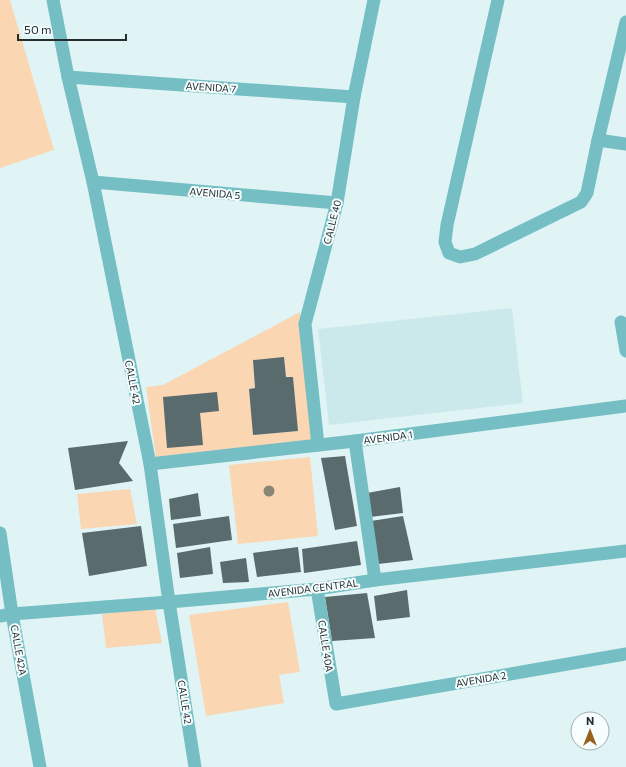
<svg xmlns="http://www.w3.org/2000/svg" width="626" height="767" viewBox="0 0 626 767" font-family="Commissioner,sans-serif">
<rect width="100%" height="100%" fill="#e0f4f5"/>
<polygon fill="#cbe9eb" points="512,308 523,403 329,425 318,329"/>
<g fill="#fad6b3" fill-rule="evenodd">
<polygon points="0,0 10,0 54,150 0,168"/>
<path d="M300,312L313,440L156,458L146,387L163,385ZM284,358L286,377H293L297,431L254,435L249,389L255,388L253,360Z"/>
<polygon points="310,457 318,536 238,544 229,465"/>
<polygon points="130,489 137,524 81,529 77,494"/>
<polygon points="288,602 300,672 279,675 284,703 206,716 189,615"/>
<polygon points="155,608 162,643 106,648 102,614"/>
</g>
<g fill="#596b6c">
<polygon points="284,357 286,377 293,377 298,431 253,435 249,389 255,388 253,360"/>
<polygon points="217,392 219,411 200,413 203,445 167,448 163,397"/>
<polygon points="128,441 119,463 133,481 75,490 68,448"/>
<polygon points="345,456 357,526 335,530 321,458"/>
<polygon points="400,487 403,513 370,517 367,493"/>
<polygon points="198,493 201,516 171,520 169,499"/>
<polygon points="229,516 232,540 176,548 173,524"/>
<polygon points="403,516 413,560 378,564 371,521"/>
<polygon points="141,526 147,566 89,576 82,533"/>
<polygon points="357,541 361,565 304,573 302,549"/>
<polygon points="210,547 213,574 180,578 177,553"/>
<polygon points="298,547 301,572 257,577 253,553"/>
<polygon points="246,558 249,582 223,583 220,562"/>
<polygon points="407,590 410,617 377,621 374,596"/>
<polygon points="367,593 375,638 332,641 325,597"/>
</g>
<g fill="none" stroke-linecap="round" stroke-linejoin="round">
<g stroke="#75bfc4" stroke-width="13">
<polyline points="53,0 68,77 93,182 150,464 169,602 195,767"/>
<polyline points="498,0 447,225 445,242 449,253 460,257 475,254 581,202 587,193 598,140 626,22"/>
<polyline points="68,77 354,97"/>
<polyline points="598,140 626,144"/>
<polyline points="93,182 337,203"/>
<polyline points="621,322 626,351"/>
<polyline points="355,441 375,580"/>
<polyline points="318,445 305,324 337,203 354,97 374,0"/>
<polyline points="150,464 355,441 626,406"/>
<polyline points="0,533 12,614 40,767"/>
<polyline points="317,589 336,704 626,654"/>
<polyline points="0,616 12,614 169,602 317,589 375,580 626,551"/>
</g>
</g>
<circle fill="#898576" cx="269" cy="491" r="5.5"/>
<g text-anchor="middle" stroke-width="4" stroke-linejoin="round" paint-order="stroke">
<g font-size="10" fill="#252d2d" stroke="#f6feff">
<text transform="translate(211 87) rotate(4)" y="4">AVENIDA 7</text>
<text transform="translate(215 193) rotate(5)" y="4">AVENIDA 5</text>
<text transform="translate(332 222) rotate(-76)" y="4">CALLE 40</text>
<text transform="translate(133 382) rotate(79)" y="4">CALLE 42</text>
<text transform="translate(388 437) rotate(-7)" y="4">AVENIDA 1</text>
<text transform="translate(313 588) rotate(-7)" y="4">AVENIDA CENTRAL</text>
<text transform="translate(326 646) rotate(81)" y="4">CALLE 40A</text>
<text transform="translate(19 650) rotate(80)" y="4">CALLE 42A</text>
<text transform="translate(481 679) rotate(-10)" y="4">AVENIDA 2</text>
<text transform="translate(185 702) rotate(81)" y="4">CALLE 42</text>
</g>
</g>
<g transform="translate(590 731)"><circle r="19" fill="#f6feff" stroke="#a2aaab"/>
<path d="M0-3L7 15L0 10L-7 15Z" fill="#99621c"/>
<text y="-6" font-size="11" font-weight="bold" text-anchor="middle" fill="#252d2d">N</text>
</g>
<path d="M18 34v6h108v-6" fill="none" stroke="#252d2d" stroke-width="2"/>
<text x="24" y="34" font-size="12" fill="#252d2d" stroke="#f6feff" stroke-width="3" paint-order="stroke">50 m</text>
</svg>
